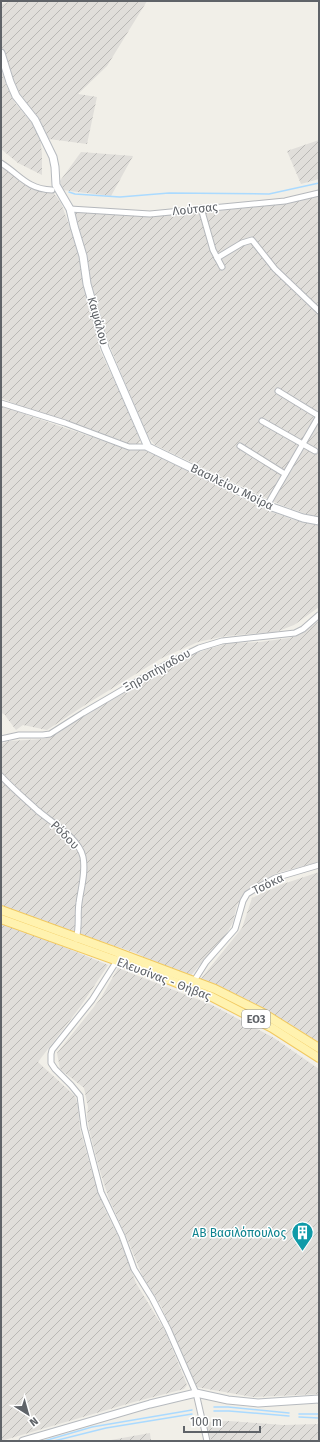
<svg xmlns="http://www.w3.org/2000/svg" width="320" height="1442" viewBox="0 0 320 1442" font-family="'Fira Sans',sans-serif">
<defs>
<pattern id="industrial-furrows" width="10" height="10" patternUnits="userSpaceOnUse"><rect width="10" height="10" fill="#e0deda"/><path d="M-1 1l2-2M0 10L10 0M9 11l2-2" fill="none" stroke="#b9b8b5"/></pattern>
</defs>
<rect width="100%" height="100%" fill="#f1efe8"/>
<g fill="url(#industrial-furrows)">
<polygon points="11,1 147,1 107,66 78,94 97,97 87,144 49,139 40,121 14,89 1,47 1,5"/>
<polygon points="1,68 6,85 15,103 32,123 40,137 42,154 42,175 18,163 1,149"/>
<polygon points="319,140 319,179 301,184 287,151"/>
<polygon points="81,152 133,156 111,196 62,190 60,181"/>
<polygon points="1,165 43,193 54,193 61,203 79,252 100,350 141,439 138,444 130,445 34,412 1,398"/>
<polygon points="319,196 319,269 317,271 319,272 319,517 309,515 281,505 155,445 146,434 111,349 89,283 81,240 74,211 132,216 173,215 285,204"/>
<polygon points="1,404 27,415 130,450 146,450 229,487 225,490 267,510 294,520 319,524 319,607 294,625 276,632 226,636 198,642 162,658 85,705 47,730 23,725 16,730 4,714 1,713"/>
<polygon points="319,620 319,862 277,873 260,882 246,892 237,905 233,922 227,933 188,979 136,953 1,908 1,744 9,741 44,739 53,735 94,710 191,655 208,649 230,643 260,642 289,638 301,634"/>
<polygon points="319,872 319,1043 271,1013 199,981 242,928 252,898 283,884"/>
<polygon points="1,924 35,935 108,965 80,1007 38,1062 75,1096 78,1105 80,1129 90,1165 104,1208 119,1238 136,1283 165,1331 187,1385 184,1389 134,1402 1,1441"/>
<polygon points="118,968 212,1005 274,1038 319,1069 319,1394 253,1397 196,1387 161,1306 142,1275 127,1238 109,1199 99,1168 89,1129 87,1116 88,1107 84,1088 60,1069 57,1053 101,998"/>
<polygon points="229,1421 283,1425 319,1424 319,1441 211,1441 206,1422"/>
<polygon points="150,1433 151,1441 111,1440"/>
</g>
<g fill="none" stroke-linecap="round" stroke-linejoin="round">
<g stroke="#aadaff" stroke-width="1.5">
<polyline points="69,192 75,194 120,197 169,193 269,194 319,183"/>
<polyline points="214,1407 228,1407 289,1413"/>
<polyline points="214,1411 229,1411 289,1416"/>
<polyline points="299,1414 319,1414"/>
<polyline points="299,1417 319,1418"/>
<polyline points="44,1441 92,1427 192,1410"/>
<polyline points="54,1441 106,1428 192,1414"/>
</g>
<defs>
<g id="street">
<path d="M1,163C20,175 27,189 52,190"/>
<polyline points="201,208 213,250 222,267"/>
<polyline points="70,209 150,214 285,201 319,193"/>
<polyline points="217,258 242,243 252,240 275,269 319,311"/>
<polyline points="278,391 319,416"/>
<polyline points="1,403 65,423 129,447 148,447"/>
<polyline points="262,421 315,451"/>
<polyline points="240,446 285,474"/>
<polyline points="268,504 319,416"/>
<polyline points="1,739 19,735 43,735 50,734 83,713 165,665 199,648 222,641 295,633 303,629 319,615"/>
<path d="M1,776C12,788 25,799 37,810C51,822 79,838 83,857C86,872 81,888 79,903C77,915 80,927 76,939"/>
<polyline points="118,959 92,1000 52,1050 51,1054 51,1063 55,1069 71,1085 80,1096 84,1127 101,1192 122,1236 134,1269 152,1298 168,1329 196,1393 207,1441"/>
<polyline points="194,981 206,962 235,929 243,901 247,894 255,889 275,878 319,865"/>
</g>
<g id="secondary">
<polyline points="1,53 10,82 16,96 35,120 53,157 55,167 56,185 70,209 74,226 83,256 87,284 105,348 148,447 272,507 303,518 319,521"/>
<polyline points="23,1441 150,1404 196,1393 228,1400 258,1403 319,1399"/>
</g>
<g id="primary">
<polyline points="1,910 111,950 215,989 263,1013 319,1048"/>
<polyline points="1,919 162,977 212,997 272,1028 319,1058"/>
</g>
</defs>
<use href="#street" stroke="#b5b8bc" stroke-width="7"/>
<use href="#secondary" stroke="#b6babf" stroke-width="9"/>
<use href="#primary" stroke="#f2c960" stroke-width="10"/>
<use href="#street" stroke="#fff" stroke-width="5"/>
<use href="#secondary" stroke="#fff" stroke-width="7"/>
<use href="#primary" stroke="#fff2af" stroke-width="8"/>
</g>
<defs>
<symbol id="building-pin" viewBox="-11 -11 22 30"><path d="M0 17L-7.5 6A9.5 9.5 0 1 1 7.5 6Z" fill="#0f9aa8" stroke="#fff"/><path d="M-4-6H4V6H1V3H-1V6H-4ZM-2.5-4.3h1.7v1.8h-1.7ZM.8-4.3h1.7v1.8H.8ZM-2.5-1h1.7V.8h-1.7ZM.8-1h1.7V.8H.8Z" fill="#fff"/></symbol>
</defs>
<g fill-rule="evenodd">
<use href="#building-pin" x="290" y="1220" width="25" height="34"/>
</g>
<g text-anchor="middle" stroke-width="3" stroke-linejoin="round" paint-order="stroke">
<rect fill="#fff" stroke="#8f9295" stroke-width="1" x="242" y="1010" width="28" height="18" rx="3"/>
<g font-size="11" font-weight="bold" fill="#5f6368">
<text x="256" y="1023">ΕΟ3</text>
</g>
<g font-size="12" fill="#5f6368" stroke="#fff">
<text transform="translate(195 209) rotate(-6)" y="4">Λούτσας</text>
<text transform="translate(98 321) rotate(74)" y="4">Καψάλου</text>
<text transform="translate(232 487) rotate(26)" y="4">Βασιλείου Μοίρα</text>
<text transform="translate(157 670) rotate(-29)" y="4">Ξηροπήγαδου</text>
<text transform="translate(65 835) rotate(45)" y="4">Ρόδου</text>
<text transform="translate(268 884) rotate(-26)" y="4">Τσόκα</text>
<text transform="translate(164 979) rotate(21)" y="4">Ελευσίνας - Θήβας</text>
</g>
<g font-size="12" fill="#0d838f" stroke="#fff" text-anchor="end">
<text x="286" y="1237">ΑΒ Βασιλόπουλος</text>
</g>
</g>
<rect width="320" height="1442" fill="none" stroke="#5f6368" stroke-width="4"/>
<g transform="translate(28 1414) rotate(143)" stroke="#ffffff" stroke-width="3" paint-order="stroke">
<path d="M0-3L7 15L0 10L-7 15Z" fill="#5f6368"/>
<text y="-6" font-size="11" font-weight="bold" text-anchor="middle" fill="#5f6368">N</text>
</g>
<path d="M184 1426v6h76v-6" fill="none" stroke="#5f6368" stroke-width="2"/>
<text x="190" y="1426" font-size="12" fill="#5f6368" stroke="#ffffff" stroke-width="3" paint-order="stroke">100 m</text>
</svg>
